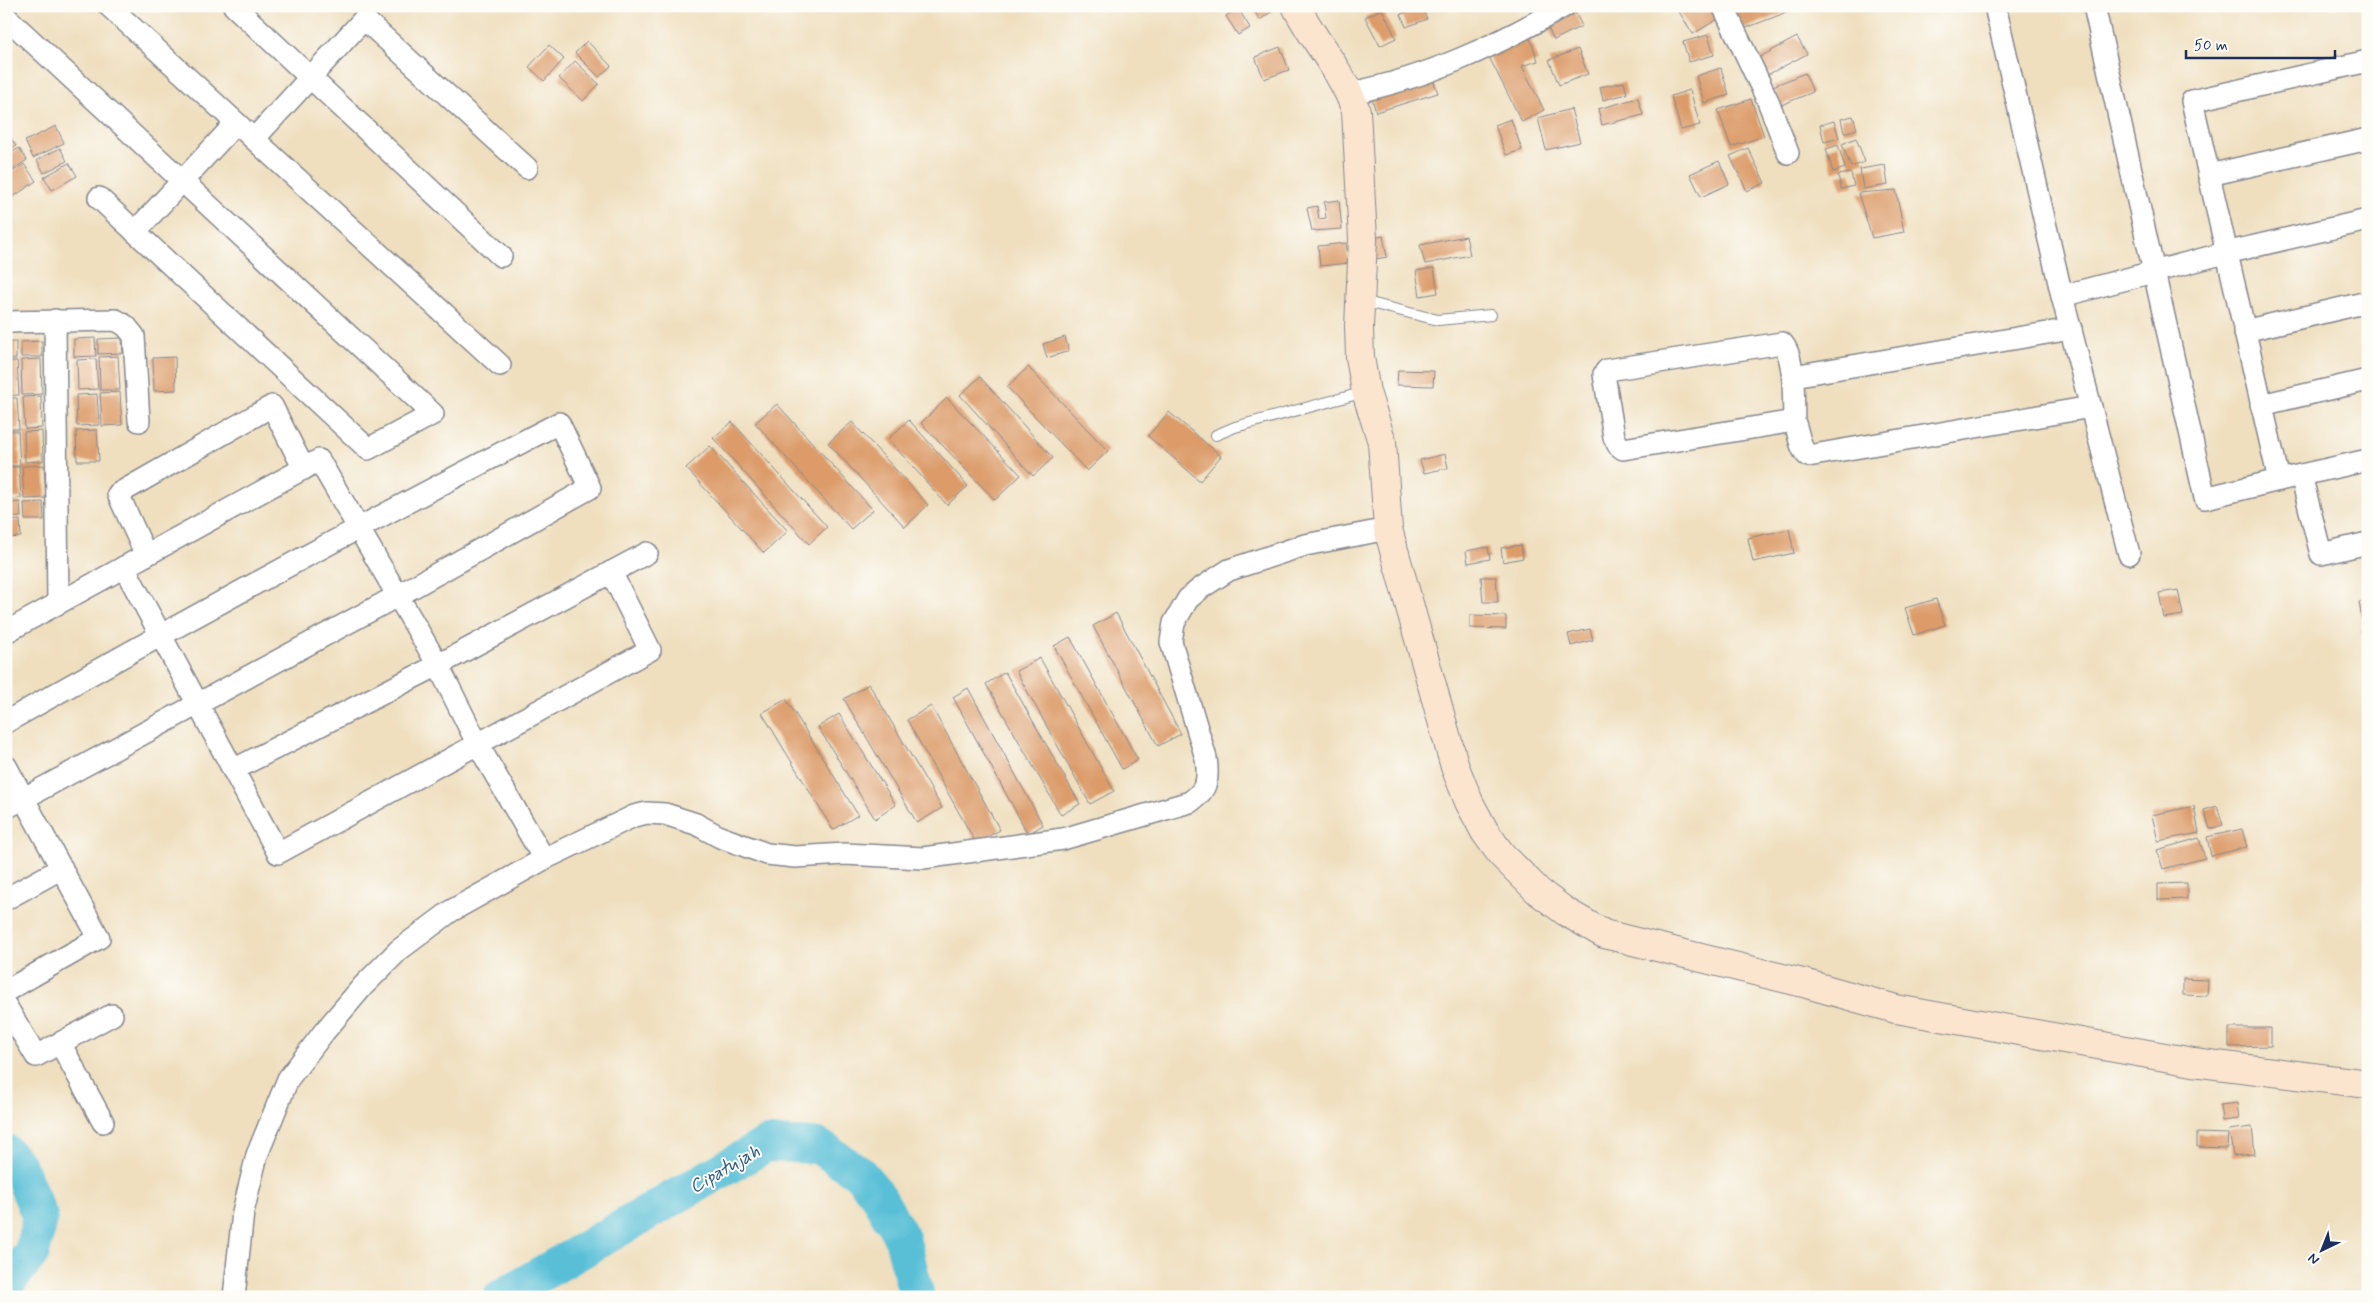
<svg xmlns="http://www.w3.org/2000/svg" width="2374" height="1303" viewBox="0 0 2374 1303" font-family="Mynerve,sans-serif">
<rect width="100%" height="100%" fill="#fdfcf7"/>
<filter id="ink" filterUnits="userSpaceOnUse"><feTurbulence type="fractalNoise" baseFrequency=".02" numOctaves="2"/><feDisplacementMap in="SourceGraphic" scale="10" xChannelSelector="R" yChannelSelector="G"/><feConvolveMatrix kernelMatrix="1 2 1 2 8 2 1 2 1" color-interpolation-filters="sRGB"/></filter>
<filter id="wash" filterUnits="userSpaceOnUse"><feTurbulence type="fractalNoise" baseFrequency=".0096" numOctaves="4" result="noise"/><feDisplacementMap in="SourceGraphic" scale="20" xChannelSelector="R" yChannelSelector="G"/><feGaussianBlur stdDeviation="1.12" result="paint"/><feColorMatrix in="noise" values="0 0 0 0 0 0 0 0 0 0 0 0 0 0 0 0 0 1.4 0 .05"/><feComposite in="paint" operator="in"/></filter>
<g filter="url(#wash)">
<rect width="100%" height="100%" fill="#efdfbf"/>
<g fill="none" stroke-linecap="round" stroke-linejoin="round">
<g stroke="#59bfd7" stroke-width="36">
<polyline points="6,1152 19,1167 40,1217 32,1252 6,1285"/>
<polyline points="501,1297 767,1144 818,1146 859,1173 876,1193 902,1238 917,1297"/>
</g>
</g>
<g id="blocks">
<g fill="#dc9b69">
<polygon points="1251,6 1274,6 1275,9 1260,20"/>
<polygon points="1422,6 1427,19 1406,27 1401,14"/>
<polygon points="1678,6 1711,6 1718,19 1693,34 1676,7"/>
<polygon points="1788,6 1790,11 1743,29 1734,7"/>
<polygon points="1238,8 1250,28 1238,35 1226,16"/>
<polygon points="1382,9 1396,38 1380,46 1365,17"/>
<polygon points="1574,10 1582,26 1554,40 1546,24"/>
<polygon points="1529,35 1538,61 1522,66 1544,110 1522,122 1487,53"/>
<polygon points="1708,35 1714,55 1689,62 1683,42"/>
<polygon points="1797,37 1807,54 1767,75 1758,58"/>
<polygon points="587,41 611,66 599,77 575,53"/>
<polygon points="549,45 564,59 544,81 529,67"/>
<polygon points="1280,47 1289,70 1264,79 1255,57"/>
<polygon points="1578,49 1588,74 1559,85 1549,60"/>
<polygon points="575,61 599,84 583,101 559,78"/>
<polygon points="1721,68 1729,95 1704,103 1696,76"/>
<polygon points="1805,73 1813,92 1781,105 1773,86"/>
<polygon points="1432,77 1438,93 1376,112 1371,95"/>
<polygon points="1624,82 1627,94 1603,100 1600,87"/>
<polygon points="1690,90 1700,125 1681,130 1671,96"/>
<polygon points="1638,98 1643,115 1602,125 1598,109"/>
<polygon points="1751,99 1764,136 1731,147 1718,110"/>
<polygon points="1571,109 1580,142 1546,150 1538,118"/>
<polygon points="1853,116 1857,129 1844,133 1841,119"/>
<polygon points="1511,119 1522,150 1506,155 1495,125"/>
<polygon points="1834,121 1839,138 1824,142 1820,125"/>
<polygon points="56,126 64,143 33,158 25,141"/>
<polygon points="6,131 16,146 6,152"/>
<polygon points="1856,138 1865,162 1851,167 1842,144"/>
<polygon points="1838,145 1845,168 1833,172 1826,149"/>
<polygon points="19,148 27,160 6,174 6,156"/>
<polygon points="60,148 67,161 44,173 37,160"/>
<polygon points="1748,148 1765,183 1747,191 1730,156"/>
<polygon points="1719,161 1729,184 1701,197 1690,174"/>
<polygon points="69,163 77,176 52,190 44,177"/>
<polygon points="24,164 36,181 6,202 6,176"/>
<polygon points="1885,165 1888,185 1863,189 1860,169"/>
<polygon points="1851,173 1854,186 1841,189 1838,175"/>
<polygon points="1896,190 1904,232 1872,238 1858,193"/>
<polygon points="1339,200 1342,229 1312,231 1307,208 1317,206 1319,219 1326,218 1324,202"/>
<polygon points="1383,236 1387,257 1371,260 1368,239"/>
<polygon points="1466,236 1470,255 1425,264 1420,245"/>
<polygon points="1346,243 1349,263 1320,266 1318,246"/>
<polygon points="1434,268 1438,293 1420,296 1416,271"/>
<polygon points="1065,337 1069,351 1047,358 1043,344"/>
<polygon points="95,338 96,356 74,357 74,339"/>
<polygon points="122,338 123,353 98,354 98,339"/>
<polygon points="42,341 42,357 21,357 21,342"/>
<rect x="6" y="342" width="10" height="17"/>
<polygon points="118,356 120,390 100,390 99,357"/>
<polygon points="175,357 176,390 154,391 153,358"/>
<polygon points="41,359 42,394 22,395 21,360"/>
<polygon points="96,359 98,389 78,390 77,360"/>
<polygon points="6,361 17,361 19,395 6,396"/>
<polygon points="1028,367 1108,451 1087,471 1007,387"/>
<polygon points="1398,370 1434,371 1433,386 1397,385"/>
<polygon points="980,377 1053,458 1033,476 960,395"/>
<polygon points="120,392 122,425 102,426 100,393"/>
<polygon points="97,394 99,425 77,426 76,395"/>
<polygon points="41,396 42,428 25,429 23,397"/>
<polygon points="6,398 17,398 19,429 6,429"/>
<polygon points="947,398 1021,475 995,500 921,423"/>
<polygon points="777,404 873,510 851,529 755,423"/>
<polygon points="1169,412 1221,456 1200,481 1148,436"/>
<polygon points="909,420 968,486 947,505 888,439"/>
<polygon points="732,422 827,527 809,544 713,438"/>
<polygon points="852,422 928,505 905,527 828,443"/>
<polygon points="97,430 99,461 77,461 76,431"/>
<polygon points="6,431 18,431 20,466 6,466"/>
<polygon points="42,431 43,461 25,462 24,432"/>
<polygon points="710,446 788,531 764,553 686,468"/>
<polygon points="1445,454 1448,468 1424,473 1420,460"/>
<polygon points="44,465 46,498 24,499 22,466"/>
<polygon points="6,467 19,467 21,498 6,499"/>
<polygon points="20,502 21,517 6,518 6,503"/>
<polygon points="43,502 44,520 25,520 24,503"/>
<polygon points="20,520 21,537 6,538 6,521"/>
<polygon points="1789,529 1794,553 1753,562 1748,538"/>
<polygon points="1521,545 1523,558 1503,562 1501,548"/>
<polygon points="1488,547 1490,559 1468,563 1466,551"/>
<polygon points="1481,577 1496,577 1498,602 1483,602"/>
<polygon points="2178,590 2183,615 2164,618 2159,593"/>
<polygon points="1936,599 1945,625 1914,635 1905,608"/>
<polygon points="2368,601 2368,619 2362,620 2359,602"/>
<polygon points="1116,613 1181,734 1158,746 1093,626"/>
<polygon points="1470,615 1506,616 1506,629 1470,628"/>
<polygon points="2368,628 2368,647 2361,631"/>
<polygon points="1590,629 1593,640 1571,646 1568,634"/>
<polygon points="1070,637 1138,760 1122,769 1054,646"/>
<polygon points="1040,658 1114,791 1090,804 1016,671"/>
<polygon points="1005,672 1080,804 1061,815 986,684"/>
<polygon points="869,684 942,808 917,823 844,699"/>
<polygon points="968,688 1043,825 1028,834 953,697"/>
<polygon points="786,699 858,815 833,830 762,713"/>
<polygon points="931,706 1000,830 976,843 907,720"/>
<polygon points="839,714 896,805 875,819 818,727"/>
<polygon points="2194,806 2199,833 2158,841 2152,815"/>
<polygon points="2217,806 2223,825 2210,829 2204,810"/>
<polygon points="2242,829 2247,847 2211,856 2207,837"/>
<polygon points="2199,838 2205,858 2163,869 2157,850"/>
<polygon points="2187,883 2187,899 2158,900 2158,884"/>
<polygon points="2183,979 2208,980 2207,996 2183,995"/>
<polygon points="2229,1028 2271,1028 2271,1046 2229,1047"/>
<polygon points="2237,1103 2239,1119 2222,1121 2220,1105"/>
<polygon points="2252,1127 2255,1154 2233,1156 2229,1130"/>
<polygon points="2197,1133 2228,1134 2227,1148 2197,1147"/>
</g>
</g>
</g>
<g filter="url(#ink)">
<use href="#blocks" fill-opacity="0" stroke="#85878e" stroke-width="1"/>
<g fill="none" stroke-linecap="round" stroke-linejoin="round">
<defs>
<g id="lane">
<polyline points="1362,301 1438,320 1491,315"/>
<polyline points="1216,435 1235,427 1365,392"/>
</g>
<g id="street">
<polyline points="109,6 500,365"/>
<polyline points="234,6 501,256"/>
<polyline points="1723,6 1768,101 1788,153"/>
<polyline points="1995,6 2062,296 2129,554"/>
<polyline points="2094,6 2205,498 2279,480"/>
<polyline points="6,17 433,414 368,449 99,198"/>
<polyline points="2368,61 2192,101 2279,480 2368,460"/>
<path d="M1350,93C1426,79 1499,44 1565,6"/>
<polyline points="254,139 364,19 527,168"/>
<polyline points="2209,175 2368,139"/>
<polyline points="135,232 236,123"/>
<polyline points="2062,296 2225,253 2368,220"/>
<polyline points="55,320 58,603"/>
<polyline points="6,322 116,320 126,326 134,336 139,421"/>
<polyline points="2244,331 2368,302"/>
<polyline points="1793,376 2071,329"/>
<polyline points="2261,405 2368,380"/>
<path d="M1794,421C1793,401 1796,358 1782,343L1607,370L1604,374L1614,437L1618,445L1623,449L1794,421C1799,432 1799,448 1808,456L2091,407"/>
<polyline points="2301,475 2321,554 2368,543"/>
<polyline points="146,555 118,494 272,406 304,469"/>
<polyline points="124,567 278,853 650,650 611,572"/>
<polyline points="6,632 319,460 438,665 477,743 544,859"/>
<path d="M6,722C189,618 373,519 559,423L590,488L399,595L6,808"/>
<polyline points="6,766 99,938 6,991"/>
<polyline points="233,770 438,665 647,553"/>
<polyline points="6,899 62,868"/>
<polyline points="6,1006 36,1056 112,1015"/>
<polyline points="60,1043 103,1122"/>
<path d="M234,1297L243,1212L257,1155L288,1079L324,1032L363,986L399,950L451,911L544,859L634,816L647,813L665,814L696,824L720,837L767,854L795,857L845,854L923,858L1063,839L1190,802C1208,789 1209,779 1206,758L1171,642L1174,623L1188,599L1201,588L1229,570L1305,545L1388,529"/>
</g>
<path id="secondary" d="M1296,6C1314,42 1343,72 1356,111L1363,239L1359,327L1360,357L1366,392L1382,442L1388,529L1455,767L1469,802L1485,832L1501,854L1539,892L1566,912L1604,934L1807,984L1896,1009L2193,1062L2368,1084"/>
</defs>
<use href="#lane" stroke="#85878e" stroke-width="12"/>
<use href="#street" stroke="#85878e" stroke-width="24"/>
<use href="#secondary" stroke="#85878e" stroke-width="30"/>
<use href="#lane" stroke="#fff" stroke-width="10"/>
<use href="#street" stroke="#fff" stroke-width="21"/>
<use href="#secondary" stroke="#fbe5cf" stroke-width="28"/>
</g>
</g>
<g text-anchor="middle" stroke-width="4" stroke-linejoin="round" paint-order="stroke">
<g font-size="19" font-style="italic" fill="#2e5a82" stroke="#fdfcf7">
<text transform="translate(724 1168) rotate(-30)" y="7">Cipatujah</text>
</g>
</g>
<rect width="2374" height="1303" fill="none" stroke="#fdfcf7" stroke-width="25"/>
<g transform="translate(2322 1250) rotate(223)" stroke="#fdfcf7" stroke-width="4" paint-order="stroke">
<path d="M0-4L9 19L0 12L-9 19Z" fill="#1b2f5e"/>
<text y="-8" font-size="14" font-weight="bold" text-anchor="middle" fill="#1b2f5e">N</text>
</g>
<path d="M2186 50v8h149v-8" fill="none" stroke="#1b2f5e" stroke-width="2.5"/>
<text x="2194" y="50" font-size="15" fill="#1b2f5e" stroke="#fdfcf7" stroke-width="4" paint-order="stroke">50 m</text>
</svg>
